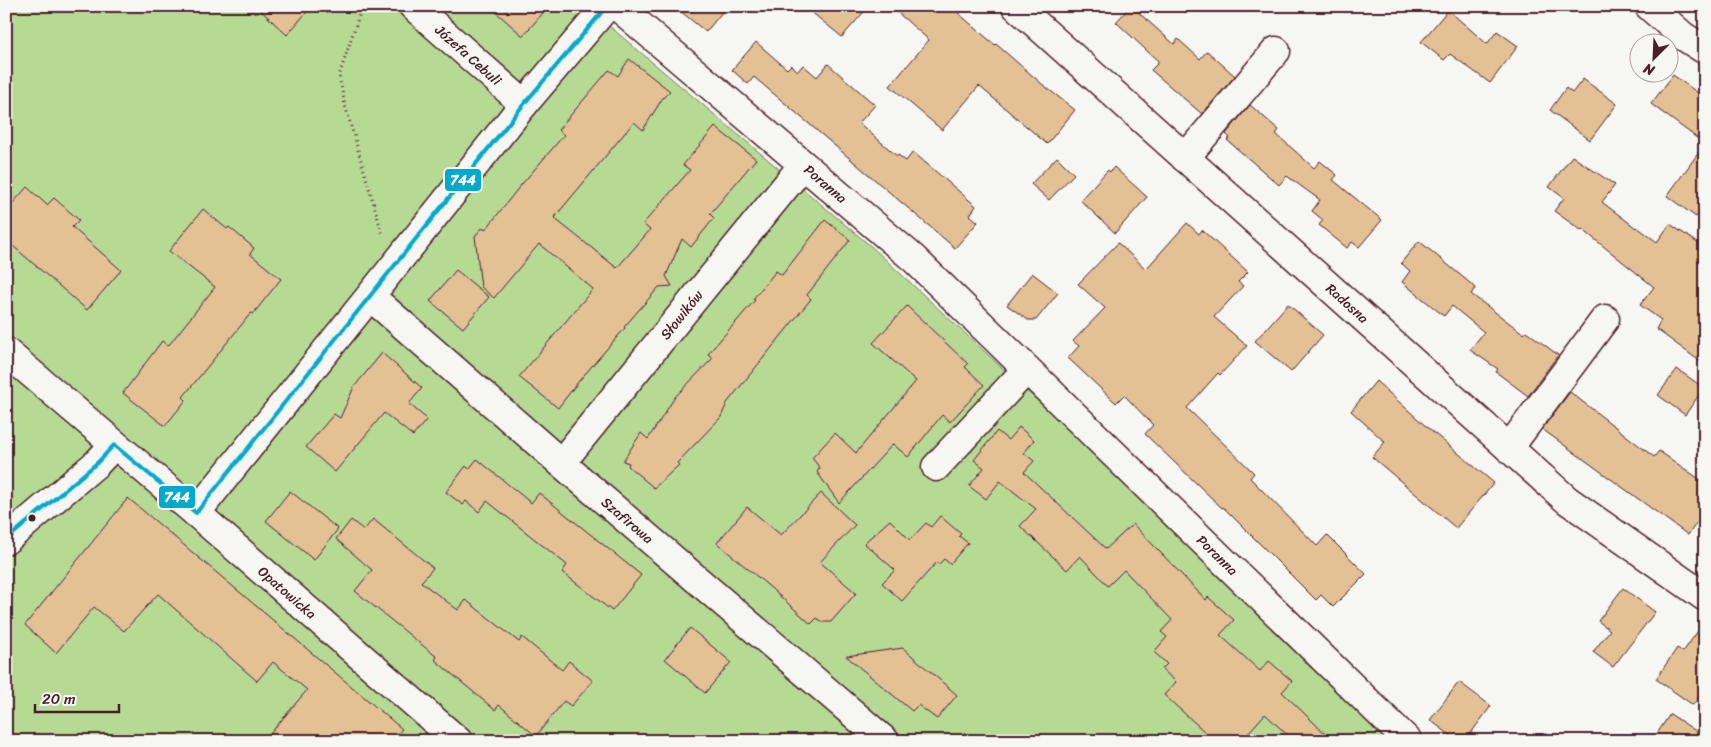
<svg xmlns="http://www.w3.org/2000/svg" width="1711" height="747" viewBox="0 0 1711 747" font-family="Sriracha,sans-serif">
<rect width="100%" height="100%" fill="#f6f6f2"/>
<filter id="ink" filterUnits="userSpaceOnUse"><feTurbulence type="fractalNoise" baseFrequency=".02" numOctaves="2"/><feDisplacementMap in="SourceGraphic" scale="10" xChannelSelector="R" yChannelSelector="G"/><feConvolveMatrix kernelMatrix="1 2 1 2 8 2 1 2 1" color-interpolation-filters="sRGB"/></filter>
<g filter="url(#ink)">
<polygon fill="#b6da94" stroke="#807c60" points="6,6 590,6 589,9 873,248 1404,741 6,741"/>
<g fill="#e3c195" stroke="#4a1f2b">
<polygon points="256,6 312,6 287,35"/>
<polygon points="489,6 549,6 523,36"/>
<polygon points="674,6 727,6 706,32"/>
<polygon points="804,6 869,6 842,37"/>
<polygon points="890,6 950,6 995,45 996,44 1042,84 1075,110 1047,144 979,86 942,130 890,86 929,40"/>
<polygon points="1131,6 1174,44 1178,39 1200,59 1207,51 1235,76 1202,114 1151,70 1159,62 1116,22"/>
<polygon points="1448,10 1487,44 1497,31 1518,46 1490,83 1450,54 1444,60 1421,42"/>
<polygon points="756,42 787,69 791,65 798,71 803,65 817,77 828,64 875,105 859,123 897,156 898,155 906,161 913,152 976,206 970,215 978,222 955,248 754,77 748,84 732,70"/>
<polygon points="629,59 670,91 662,99 643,130 634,122 554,218 617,268 650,230 643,224 690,170 683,165 715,127 756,159 710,214 714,218 691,247 682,239 666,276 672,286 659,287 624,327 625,328 578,382 558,408 519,377 593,289 539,244 494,298 481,287 475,236 481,229 487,228 516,191 564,135 558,130 609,70 618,76"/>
<polygon points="1673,75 1705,98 1705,205 1696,217 1667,196 1705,144 1651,104"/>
<polygon points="1583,79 1617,104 1590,140 1550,110 1566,88 1572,93"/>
<polygon points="1250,105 1279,130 1276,134 1314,168 1320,161 1337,175 1333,180 1382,220 1359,247 1352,242 1347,248 1319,225 1323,220 1312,211 1320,200 1287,176 1279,185 1227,140 1230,138 1226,134"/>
<polygon points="1572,156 1615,185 1602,202 1636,228 1637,227 1657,242 1670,224 1705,248 1705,365 1656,329 1661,320 1640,305 1654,287 1582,229 1581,230 1554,211 1564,198 1549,187"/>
<polygon points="1057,157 1074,174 1049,200 1031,184"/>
<polygon points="1114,167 1147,197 1115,233 1080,200 1108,170 1110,172"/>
<polygon points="27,187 47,205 54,198 79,220 72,227 121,270 87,310 6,240 6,211"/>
<polygon points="203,209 227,229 229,227 254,248 250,254 281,279 253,314 251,313 183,397 186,400 165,426 123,393 162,341 168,346 215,287 169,251"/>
<polygon points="825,220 850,240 807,295 811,299 727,403 721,417 677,463 679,465 654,488 628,466 629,463 623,461 641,433 648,439 675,397 713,358 708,354 755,300 753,299 776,271 782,275"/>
<polygon points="1187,223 1199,234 1202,230 1248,272 1238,282 1243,286 1214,317 1247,346 1220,375 1218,373 1187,408 1254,473 1250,478 1317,546 1327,535 1366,574 1333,607 1321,595 1316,600 1223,507 1222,508 1145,434 1153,425 1124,395 1116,403 1068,358 1079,346 1073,341 1105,308 1078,284 1118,243 1146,269"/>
<polygon points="1419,241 1476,288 1471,294 1524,334 1526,331 1558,355 1528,396 1496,372 1498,369 1470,350 1484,332 1452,306 1444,316 1402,282 1410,271 1401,263"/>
<polygon points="456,270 489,297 463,328 430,301"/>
<polygon points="1032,273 1058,293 1036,320 1028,320 1007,305"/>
<polygon points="1288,304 1323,335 1291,372 1255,341"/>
<polygon points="907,306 968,364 965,367 984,385 950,422 942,415 908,457 893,444 839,503 817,472 820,468 812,458 835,433 856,453 916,381 873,343"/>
<polygon points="382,353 422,388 409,404 427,419 413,436 384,413 335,472 306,447 334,414 340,418 354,387"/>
<polygon points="1677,369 1704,388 1685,415 1658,395"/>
<polygon points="1376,381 1429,429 1494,483 1456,528 1372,457 1385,442 1351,411"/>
<polygon points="1570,392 1654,457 1659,451 1705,483 1705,511 1688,535 1542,429"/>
<polygon points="1019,427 1034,440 1024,453 1034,461 1024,472 1106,549 1133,524 1206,600 1208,597 1234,620 1220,635 1260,671 1269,661 1292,681 1282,692 1333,741 1294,741 1265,714 1241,741 1215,741 1164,695 1176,682 1162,669 1167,664 1154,652 1167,637 1161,632 1172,620 1124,570 1108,586 1080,556 1067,570 1020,526 1036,509 1000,481 986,499 969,486 984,468 974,460 997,431 1008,440"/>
<polygon points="477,459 531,503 539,493 641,575 612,611 562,572 567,565 487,501 479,512 466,501 463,505 446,492 466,466 469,469"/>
<polygon points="290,491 338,529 314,560 266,521"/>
<polygon points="821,493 855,525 820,562 856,593 831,622 822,622 817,618 811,624 772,589 717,543 747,507 781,535"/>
<polygon points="128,498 402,729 391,741 264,741 307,690 273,662 257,681 158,594 124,631 94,607 56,653 25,625"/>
<polygon points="940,516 961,534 959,536 968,543 950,564 944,559 939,564 937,562 902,601 882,583 895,570 864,543 890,520 910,540 926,523 931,527"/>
<polygon points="373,519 433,568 421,582 458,610 466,600 519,642 522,637 562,670 569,661 593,681 571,706 564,701 536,736 499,705 495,710 435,660 437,657 355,591 372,570 336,539 351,520 364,530"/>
<polygon points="1623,588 1655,612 1613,667 1593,652 1610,630 1598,621"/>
<polygon points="1705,621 1705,689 1693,705 1656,679 1677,648 1683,652"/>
<polygon points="690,628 731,662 705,693 665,659"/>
<polygon points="903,648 957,695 937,719 918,705 912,711 846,656"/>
<polygon points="1459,682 1491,706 1465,741 1458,741 1430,720"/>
<polygon points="1670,714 1705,737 1705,741 1652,741"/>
</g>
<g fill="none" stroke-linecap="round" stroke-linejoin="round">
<defs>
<g id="minor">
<path id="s1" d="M413,6L524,104"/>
<path id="s2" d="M617,6L914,259L1408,741"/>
<path id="s3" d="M1016,6L1567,500L1705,597"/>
<polyline points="1649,6 1683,36 1705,50"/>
<polyline points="1185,158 1276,51"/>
<path id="s4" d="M371,297L561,463L885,741"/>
<path id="s5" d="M6,352L196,513L458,741"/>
<polyline points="1509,448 1605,319"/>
<path id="s6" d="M561,463L803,165"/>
<polyline points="936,467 1026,370"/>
<polyline points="196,513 524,104 607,6"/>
<polyline points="6,540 97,463 114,445"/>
</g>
</defs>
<use href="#minor" stroke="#4a1f2b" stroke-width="31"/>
<polyline stroke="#4a1f2b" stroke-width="3" stroke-dasharray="1 4" stroke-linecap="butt" points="362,6 339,76 345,105 383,236"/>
<use href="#minor" stroke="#f6f6f2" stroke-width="28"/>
<defs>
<polyline id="bus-1" points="6,540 97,463 114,445 196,513 524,104 607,6"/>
</defs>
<use href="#bus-1" stroke="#f6f6f2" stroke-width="8"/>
<use href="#bus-1" stroke="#00a9ce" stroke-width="4"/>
</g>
</g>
<circle fill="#4a1f2b" stroke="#f6f6f2" stroke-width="2" cx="32" cy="518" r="4.5"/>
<g text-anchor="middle" stroke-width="4" stroke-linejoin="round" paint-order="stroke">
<g font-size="14" fill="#4a1f2b" stroke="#f6f6f2">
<text dy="5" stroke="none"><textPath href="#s1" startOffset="74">Józefa Cebuli</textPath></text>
<text dy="5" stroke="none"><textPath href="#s2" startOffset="274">Poranna</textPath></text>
<text dy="5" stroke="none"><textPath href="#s3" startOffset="445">Radosna</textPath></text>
<text dy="5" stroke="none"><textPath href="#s6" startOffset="191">Słowików</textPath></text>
<text dy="5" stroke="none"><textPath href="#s4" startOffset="340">Szafirowa</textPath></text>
<text dy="5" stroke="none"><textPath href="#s2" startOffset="814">Poranna</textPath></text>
<text dy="5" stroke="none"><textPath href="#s5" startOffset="370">Opatowicka</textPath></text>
</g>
</g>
<g stroke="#f6f6f2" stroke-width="2">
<rect x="444" y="168" width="38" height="24" rx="5" fill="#00a9ce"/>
<rect x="158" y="485" width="38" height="24" rx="5" fill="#00a9ce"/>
</g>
<g font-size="14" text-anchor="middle" font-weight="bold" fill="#fff">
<text x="463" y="185">744</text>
<text x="177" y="502">744</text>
</g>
<rect width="1711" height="747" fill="none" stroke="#f6f6f2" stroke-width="25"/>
<rect x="12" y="12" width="1686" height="722" fill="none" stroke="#4a1f2b" stroke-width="2" filter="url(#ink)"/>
<g transform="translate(1654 58) rotate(204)"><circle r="24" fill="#f6f6f2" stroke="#b1a0a2"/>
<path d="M0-4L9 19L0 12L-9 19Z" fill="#4a1f2b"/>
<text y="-8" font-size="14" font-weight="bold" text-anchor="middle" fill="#4a1f2b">N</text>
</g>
<path d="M35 704v8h84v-8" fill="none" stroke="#4a1f2b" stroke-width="2.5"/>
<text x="42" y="704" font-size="15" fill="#4a1f2b" stroke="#f6f6f2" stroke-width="4" paint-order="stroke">20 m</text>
</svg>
